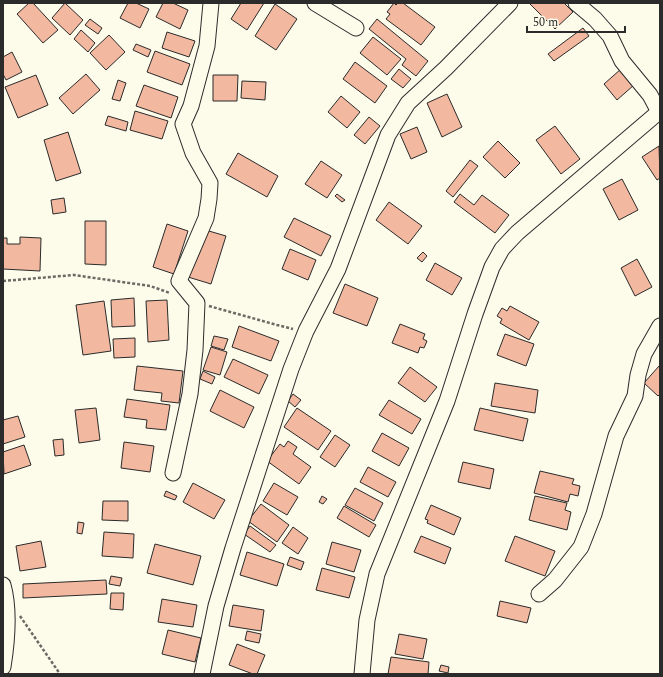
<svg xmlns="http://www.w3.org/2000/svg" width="663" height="677" viewBox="0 0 663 677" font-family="Spectral,serif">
<rect width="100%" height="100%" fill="#fdfbea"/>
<g fill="#f2b8a0" stroke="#2b2b2b">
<polygon points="29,3 33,3 58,30 43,43 17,14"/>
<polygon points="65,3 83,20 70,35 52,18"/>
<polygon points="128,3 136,3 149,9 140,28 120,18"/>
<polygon points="163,3 173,3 188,10 180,29 156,17"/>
<polygon points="241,3 264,3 247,30 231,19"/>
<polygon points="394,3 396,5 398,3 403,3 435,27 421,45 386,19 390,14 387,12"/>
<polygon points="529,3 564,3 573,12 555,29"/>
<polygon points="275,4 297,19 276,50 255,36"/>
<polygon points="90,19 102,28 98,34 85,25"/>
<polygon points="377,19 428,61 416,76 402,65 406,59 369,29"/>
<polygon points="583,28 589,36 554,61 548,54"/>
<polygon points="81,30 95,43 88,52 74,39"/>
<polygon points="167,32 195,41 189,57 162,48"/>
<polygon points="109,35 125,52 106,70 90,53"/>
<polygon points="373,37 401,59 387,75 360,53"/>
<polygon points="136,44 151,50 148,57 133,50"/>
<polygon points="155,51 190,64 182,85 147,72"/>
<polygon points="12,52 22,72 6,80 3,74 3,57"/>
<polygon points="355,62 387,86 375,103 343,79"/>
<polygon points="399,69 411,79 403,88 391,79"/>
<polygon points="621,69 634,85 617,100 604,84"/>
<polygon points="86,74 100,90 73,114 59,98"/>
<polygon points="36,75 48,105 18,118 5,87"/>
<polygon points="213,75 238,75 237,101 213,101"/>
<polygon points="118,80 126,83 120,101 112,99"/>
<polygon points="242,81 266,82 265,100 241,98"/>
<polygon points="144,85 178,97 171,118 136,106"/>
<polygon points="447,94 462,127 442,137 427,103"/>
<polygon points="341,96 360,112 347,128 328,112"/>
<polygon points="135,111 168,121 162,139 130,130"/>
<polygon points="108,116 128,122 126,131 105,125"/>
<polygon points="369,117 380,126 365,144 354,135"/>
<polygon points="555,126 580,159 561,174 536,140"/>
<polygon points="417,127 427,152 411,159 400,134"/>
<polygon points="68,132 81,173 56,181 44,140"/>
<polygon points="498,141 520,163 505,178 483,157"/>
<polygon points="659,146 660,178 657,180 642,157"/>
<polygon points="238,153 278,176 267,197 226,174"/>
<polygon points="470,160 478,166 453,197 446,191"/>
<polygon points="321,161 342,175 327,198 305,184"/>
<polygon points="622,179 638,210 619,220 603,189"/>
<polygon points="337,194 345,200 342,202 335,196"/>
<polygon points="460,194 474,205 482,195 509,215 495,233 454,202"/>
<polygon points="64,198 66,212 53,214 51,200"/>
<polygon points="389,202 422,226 408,244 376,220"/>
<polygon points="294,218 331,236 321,256 284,237"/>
<polygon points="85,221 106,221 106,265 85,264"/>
<polygon points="167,224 188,231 174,274 153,267"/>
<polygon points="202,229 226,236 211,284 188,277"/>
<polygon points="20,237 41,238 40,271 3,269 3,238 7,238 7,244 20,244"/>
<polygon points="290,249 316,260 308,280 282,269"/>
<polygon points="423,252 427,256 422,262 417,258"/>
<polygon points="637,259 652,287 635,296 621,268"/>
<polygon points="435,263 462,278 452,295 426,280"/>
<polygon points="345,284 378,298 367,326 333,313"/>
<polygon points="134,298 135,326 112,327 111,300"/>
<polygon points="167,300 169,340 148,342 146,301"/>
<polygon points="104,301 111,351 83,355 76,305"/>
<polygon points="510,306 539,322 529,340 500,323 502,319 497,316 502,308 507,311"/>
<polygon points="400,324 425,334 423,339 427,341 424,348 420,347 418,353 392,343"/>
<polygon points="239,326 279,341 271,361 232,347"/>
<polygon points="505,334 534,344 526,366 497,355"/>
<polygon points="214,336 228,339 224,350 211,346"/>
<polygon points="135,338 135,357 114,358 113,339"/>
<polygon points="211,347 227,352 220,375 203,370"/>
<polygon points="233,359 268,375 259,394 224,377"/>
<polygon points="137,366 183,371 179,403 161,401 162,393 134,390"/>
<polygon points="659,366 660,367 660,394 658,396 644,383"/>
<polygon points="410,367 437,387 425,402 398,383"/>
<polygon points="203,371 215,377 212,384 200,379"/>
<polygon points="495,383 538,390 535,413 491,406"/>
<polygon points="220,390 254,407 244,428 210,411"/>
<polygon points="293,394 301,400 295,407 288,401"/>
<polygon points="127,399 170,405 166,430 146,428 147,420 124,417"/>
<polygon points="389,400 421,419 412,434 379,415"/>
<polygon points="96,408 100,440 79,443 75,410"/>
<polygon points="297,408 331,431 318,450 284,427"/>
<polygon points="480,408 528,419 523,441 474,430"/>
<polygon points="18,416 25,437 3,444 3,420"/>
<polygon points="382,433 409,448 399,466 372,451"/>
<polygon points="335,435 350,445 335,467 320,457"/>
<polygon points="63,439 64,455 55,456 53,440"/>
<polygon points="288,441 297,447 293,454 311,467 299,484 267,461 280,444 284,447"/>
<polygon points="124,442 154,446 150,472 121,468"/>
<polygon points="24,445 31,465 4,474 3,452"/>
<polygon points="463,462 494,469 490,489 458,482"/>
<polygon points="368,467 396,482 388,497 360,482"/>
<polygon points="540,471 574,479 572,484 580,486 578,496 570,494 568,502 534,493"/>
<polygon points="193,483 225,500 214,519 183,502"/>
<polygon points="274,483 298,497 287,515 263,501"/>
<polygon points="355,488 383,503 374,521 345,505"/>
<polygon points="166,491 177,496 175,500 164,496"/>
<polygon points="322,496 327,499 323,504 319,502"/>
<polygon points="535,496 567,503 565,510 571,512 567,530 529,520"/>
<polygon points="103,501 128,501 128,521 102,520"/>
<polygon points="261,504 289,525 277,542 248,521"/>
<polygon points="431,505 461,518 454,535 427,523 428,520 425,519"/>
<polygon points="344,506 376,525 369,537 337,518"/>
<polygon points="78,522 84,523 82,534 77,533"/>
<polygon points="250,526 276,545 270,552 244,534"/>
<polygon points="293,527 308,538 298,554 282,543"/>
<polygon points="104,532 134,534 133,558 102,556"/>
<polygon points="421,536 451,548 445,564 414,552"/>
<polygon points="515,536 555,551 545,576 505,561"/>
<polygon points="41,541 46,567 20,571 16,546"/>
<polygon points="332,542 361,550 354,572 326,564"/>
<polygon points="155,544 201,556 193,585 147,573"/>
<polygon points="247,552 284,564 277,586 240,575"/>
<polygon points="290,557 304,562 301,570 287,565"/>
<polygon points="322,568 355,577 349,598 316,590"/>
<polygon points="111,576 122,578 120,586 109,584"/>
<polygon points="106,580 107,594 23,598 23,584"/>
<polygon points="111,593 124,593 123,610 110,609"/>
<polygon points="162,599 197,605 193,627 158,622"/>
<polygon points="500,601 531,608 527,623 497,616"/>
<polygon points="233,605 264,610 261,631 229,626"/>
<polygon points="168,630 201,638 195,662 162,654"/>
<polygon points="247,631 261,634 259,643 245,640"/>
<polygon points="399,634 427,639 423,659 395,654"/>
<polygon points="237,644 265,655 257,674 253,674 229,665"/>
<polygon points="391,657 429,662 428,674 388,674"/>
<polygon points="441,665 449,667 448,673 439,671"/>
</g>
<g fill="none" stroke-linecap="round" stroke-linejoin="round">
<defs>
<g id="minor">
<polyline points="315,3 356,28"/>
<polyline points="576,3 595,19 610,36 622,61 650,95 659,112"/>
<polyline points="173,473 190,394 195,350 197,303 179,281 206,218 209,199 210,183 193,153 183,124 191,106 207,46 211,3"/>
<path d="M3,585C10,610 7,642 3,667"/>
<polyline points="539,594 555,580 581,547 594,514 616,436 635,396 638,375 644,354 660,326"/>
<polyline points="202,674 216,606 233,548 291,369 306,331 338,269 388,135 408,103 446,68 510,3"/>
<polyline points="362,674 367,620 377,574 447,401 475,314 492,267 502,249 517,233 660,111"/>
</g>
</defs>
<use href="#minor" stroke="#2b2b2b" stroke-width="17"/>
<g stroke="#6a6964" stroke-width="2.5" stroke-dasharray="3 2" stroke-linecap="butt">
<polyline points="3,281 74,275 150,286 170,293"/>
<polyline points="209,306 277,325 293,329"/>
<polyline points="20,616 60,674"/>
</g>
<use href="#minor" stroke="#fdfbea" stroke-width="15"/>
</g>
<rect width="663" height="677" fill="none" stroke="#2b2b2b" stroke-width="8"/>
<path d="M527 26v6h98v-6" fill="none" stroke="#2b2b2b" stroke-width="2"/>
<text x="533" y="26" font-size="12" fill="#2b2b2b" stroke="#fdfbea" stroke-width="3" paint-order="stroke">50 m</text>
</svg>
